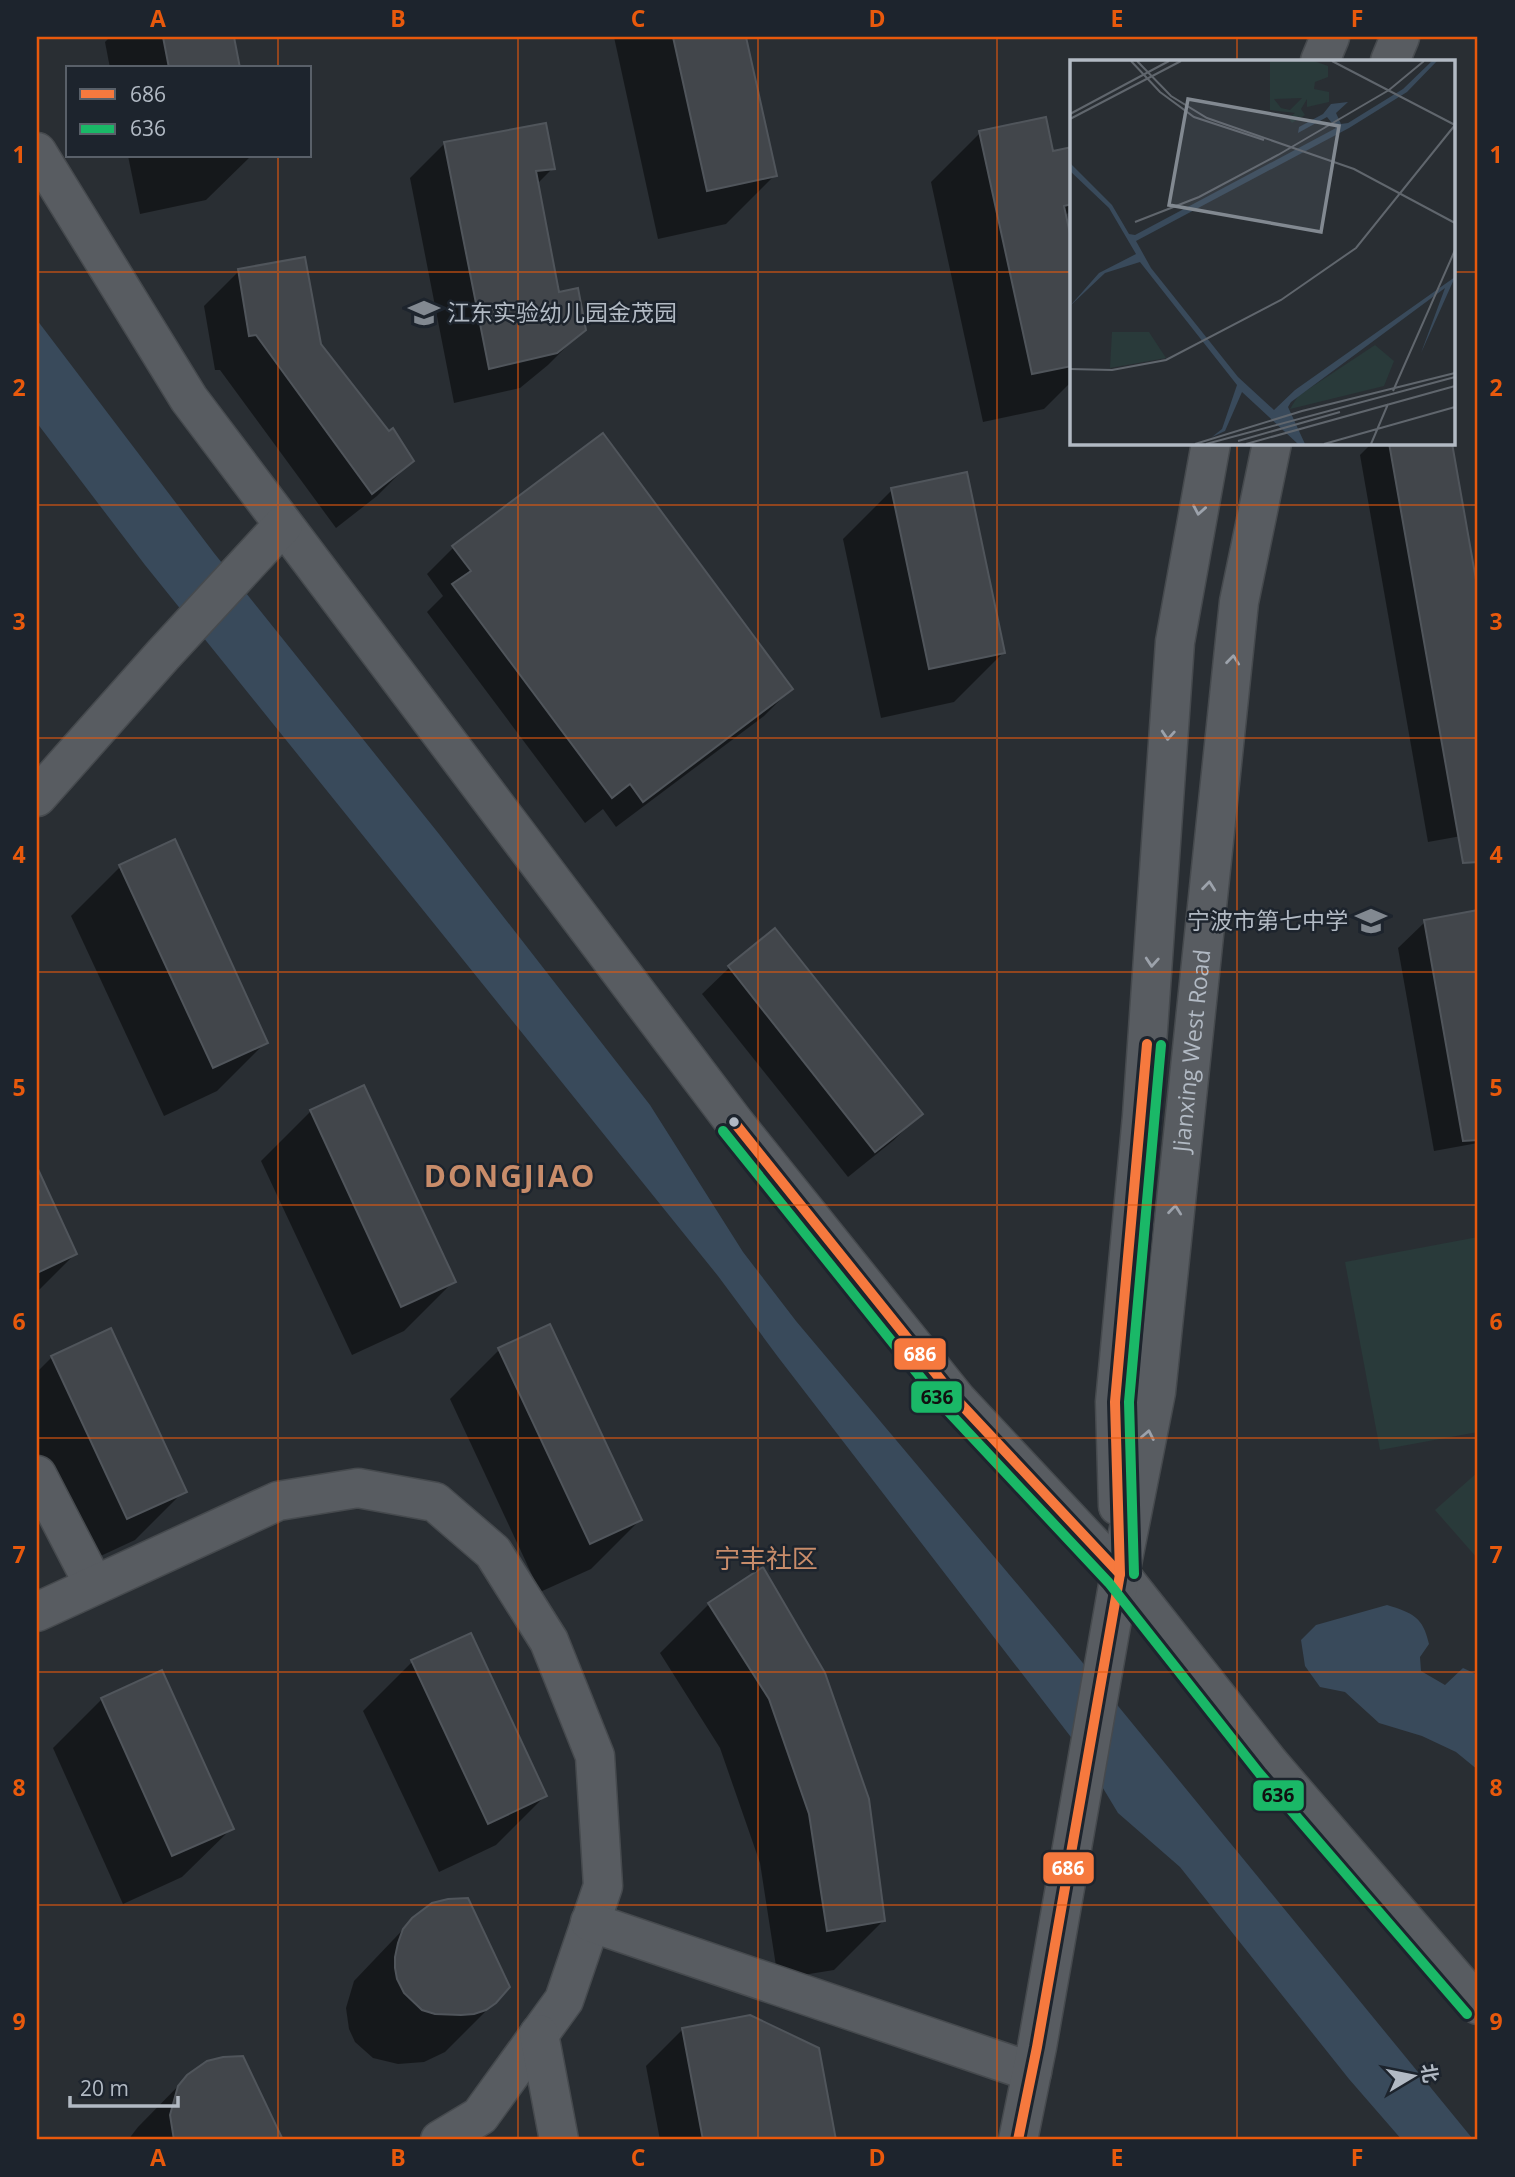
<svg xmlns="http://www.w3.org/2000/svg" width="1515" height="2177" viewBox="0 0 1515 2177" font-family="'Open Sans','Noto Sans SC',sans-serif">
<rect width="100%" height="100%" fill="#292e33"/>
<g fill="#293a3a">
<polygon points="1478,1237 1478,1432 1380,1450 1345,1262"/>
<polygon points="1478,1472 1478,1559 1435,1510"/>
</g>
<g fill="#394a5b">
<polygon points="37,320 214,553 439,834 650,1105 743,1252 796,1321 1055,1629 1472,2138 1477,2140 1402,2140 1349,2079 1180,1867 1118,1813 1077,1745 778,1357 718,1276 145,565 37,423"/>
<path d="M1387,1605C1413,1613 1423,1617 1429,1644L1420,1657L1421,1671L1445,1685L1463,1668L1478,1675V1770L1456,1752L1422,1736L1379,1723L1345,1692L1320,1687L1305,1666L1301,1640L1316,1625Z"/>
</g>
<g fill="#0007">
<polygon points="110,37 232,37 239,68 110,68 105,42"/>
<polygon points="614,37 744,37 775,175 726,224 658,239"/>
<polygon points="980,133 1052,153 1069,150 1072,167 1072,209 1065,216 1072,252 1072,381 1044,409 983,422 931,182"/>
<polygon points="445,143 553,168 536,185 558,294 584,329 548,365 520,388 454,403 410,178"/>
<polygon points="128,156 251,156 206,200 140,214"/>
<polygon points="239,271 320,344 412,461 377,496 336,528 220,370 215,370 204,306"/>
<polygon points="1372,443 1451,443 1478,601 1478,833 1428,842 1360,455"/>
<polygon points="892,490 1003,653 954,702 881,718 843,539"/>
<polygon points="454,547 791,689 764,716 616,827 603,809 585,823 427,612 443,596 427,574"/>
<polygon points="120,867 266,1042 217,1091 164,1116 71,916"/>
<polygon points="1478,912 1478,1143 1434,1151 1398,948 1425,922"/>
<polygon points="775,931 920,1114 894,1140 848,1177 702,994 729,968"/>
<polygon points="363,1087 453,1282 404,1331 352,1355 261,1161 311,1111"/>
<polygon points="37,1171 75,1254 37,1292"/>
<polygon points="499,1350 640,1520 591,1569 540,1592 450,1399"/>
<polygon points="52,1357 184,1491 135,1540 77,1567 37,1480 37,1372"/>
<polygon points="762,1570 883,1921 834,1970 778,1979 760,1863 720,1748 660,1653 709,1604"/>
<polygon points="412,1662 545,1796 496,1845 439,1872 363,1711"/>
<polygon points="102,1699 232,1828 182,1877 123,1904 53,1748"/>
<polygon points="413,1919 495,2002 445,2052 424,2062 398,2064 373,2058 355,2042 349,2029 346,2008 354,1981"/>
<polygon points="683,2029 818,2050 834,2140 660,2140 646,2066"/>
<polygon points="242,2058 281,2140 128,2140 138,2127 188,2076"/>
</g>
<g fill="#42464b" stroke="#50555b" stroke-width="2">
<polygon points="163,37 234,37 240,68 169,68"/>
<polygon points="673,37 746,37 777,176 707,191"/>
<polygon points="1046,117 1053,151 1072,147 1072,204 1064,206 1072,243 1072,366 1032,374 979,131"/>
<polygon points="546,123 555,169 536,171 559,292 578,288 586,330 557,353 489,369 444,142"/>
<polygon points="305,257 321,344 389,431 393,428 414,461 372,494 256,335 249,336 238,269"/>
<polygon points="603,433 793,689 643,802 630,784 612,798 452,584 471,571 452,546"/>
<polygon points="1389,443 1452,443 1478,591 1478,862 1463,863"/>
<polygon points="967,472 1005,653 929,669 891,488"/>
<polygon points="175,839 268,1043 213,1068 119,865"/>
<polygon points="1478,910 1478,1140 1463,1141 1424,920"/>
<polygon points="775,928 923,1114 875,1152 728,966"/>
<polygon points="364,1085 456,1282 401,1307 310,1110"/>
<polygon points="37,1167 77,1254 37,1273"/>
<polygon points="550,1324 642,1520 590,1544 498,1348"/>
<polygon points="111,1328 187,1492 127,1519 51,1356"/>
<polygon points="763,1567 825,1673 869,1799 885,1921 827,1931 809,1814 769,1699 708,1603"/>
<polygon points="471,1633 547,1796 488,1824 411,1660"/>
<polygon points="162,1670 234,1829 172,1856 101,1698"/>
<polygon points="468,1898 510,1987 496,2003 486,2010 474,2014 461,2015 435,2014 422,2010 404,1993 397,1979 395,1968 395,1957 398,1943 403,1929 412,1918 432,1903 448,1899"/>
<polygon points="750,2015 819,2048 836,2140 703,2140 682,2028"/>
<polygon points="243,2056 283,2140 174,2140 170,2115 178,2086 187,2075 207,2061 223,2057"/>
</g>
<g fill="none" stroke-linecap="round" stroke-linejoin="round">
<defs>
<g id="minor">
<polyline points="1320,61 1330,37"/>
<polyline points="1390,61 1400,37"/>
<polyline points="37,152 189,399 734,1122 957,1400 1120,1574 1270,1764 1478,2005"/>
<polyline points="37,797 162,656 283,525"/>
<polyline points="37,1475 94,1585"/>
<polyline points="1118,1506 1115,1402 1142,1116 1175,642 1211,443"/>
<polyline points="37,1612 278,1501 358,1488 435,1502 493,1552 549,1641 595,1756 603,1886 564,2000 480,2116 440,2140"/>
<polyline points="590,1922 1032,2072"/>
<polyline points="539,2034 559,2140"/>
<path id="s1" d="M1018,2140L1037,2047L1120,1574L1156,1392L1239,602L1272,443"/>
</g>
</defs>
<use href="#minor" stroke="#464a4e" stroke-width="41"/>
<use href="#minor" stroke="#585c61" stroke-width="38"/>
<defs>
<g id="bus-1">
<polyline points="734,1122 957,1400 1120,1574"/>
<polyline points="1018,2140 1037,2047 1120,1574 1115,1402 1147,1044"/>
</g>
<g id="bus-2">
<polyline points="723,1131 946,1409 1109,1583 1259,1773 1467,2014"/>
<polyline points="1134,1574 1129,1402 1161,1045"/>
</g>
</defs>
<use href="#bus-1" stroke="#1d242d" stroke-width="16"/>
<use href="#bus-2" stroke="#1d242d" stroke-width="16"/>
<use href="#bus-1" stroke="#f6793e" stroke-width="10"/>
<use href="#bus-2" stroke="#1ab867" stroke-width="10"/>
</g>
<defs><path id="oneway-chevron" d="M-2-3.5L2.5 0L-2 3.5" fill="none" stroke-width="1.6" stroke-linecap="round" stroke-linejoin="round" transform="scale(1.75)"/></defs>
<g stroke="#9ca2ab">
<use href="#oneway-chevron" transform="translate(1199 510) rotate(100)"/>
<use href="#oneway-chevron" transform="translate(1233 660) rotate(-84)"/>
<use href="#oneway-chevron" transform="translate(1168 735) rotate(94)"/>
<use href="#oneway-chevron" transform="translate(1209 886) rotate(-84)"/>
<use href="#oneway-chevron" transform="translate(1152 962) rotate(94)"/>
<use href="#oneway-chevron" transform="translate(1175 1210) rotate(-84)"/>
<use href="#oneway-chevron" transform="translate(1148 1435) rotate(-79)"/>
</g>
<path fill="none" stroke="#e8590c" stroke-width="2" stroke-opacity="0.55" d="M278,37V68M518,37V2140M758,37V2140M997,37V2140M1237,37V61M278,156V2140M37,272H1072M1454,272H1478M1237,443V2140M37,505H1478M37,738H1478M37,972H1478M37,1205H1478M37,1438H1478M37,1672H1478M37,1905H1478"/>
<defs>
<symbol id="school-bare" viewBox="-9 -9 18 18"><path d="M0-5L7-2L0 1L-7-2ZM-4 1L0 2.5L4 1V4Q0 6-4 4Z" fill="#828991" stroke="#1d242d" stroke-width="2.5" paint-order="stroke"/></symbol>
</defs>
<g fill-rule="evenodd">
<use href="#school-bare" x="402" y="291" width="44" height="44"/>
<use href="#school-bare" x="1349" y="899" width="44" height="44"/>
</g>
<circle fill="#b2bac4" stroke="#1d242d" stroke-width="2.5" cx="734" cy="1122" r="6"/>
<g text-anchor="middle" stroke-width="5" stroke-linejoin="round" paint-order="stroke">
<g font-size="23" fill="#b2bac4" stroke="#1d242d" text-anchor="start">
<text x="447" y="321">江东实验幼儿园金茂园</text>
<text x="1348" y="929" text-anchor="end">宁波市第七中学</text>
</g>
<g font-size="23" fill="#b2bac4" stroke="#1d242d">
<text dy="8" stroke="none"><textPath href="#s1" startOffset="1104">Jianxing West Road</textPath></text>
</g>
<g font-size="26" fill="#c88c6a" stroke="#1d242d">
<text x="766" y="1568">宁丰社区</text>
</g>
<g font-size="30" font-weight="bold" letter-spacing="2" fill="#c88c6a" stroke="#1d242d">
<text x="510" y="1187">DONGJIAO</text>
</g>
</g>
<g transform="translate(1070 60)">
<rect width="385" height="385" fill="#292e33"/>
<path d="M200,1H244L258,6V17L245,22L244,29L259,32V42L237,47V39L231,49L235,55L222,63L218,58L225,53L200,50ZM232,38L220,50L211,48L204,39ZM42,272H79L96,298L40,308ZM305,285L324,301L314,326L220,349L228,336Z" fill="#293a3a" fill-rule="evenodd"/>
<path d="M362,1H367L337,32L279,68L66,181L81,208L168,317L204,350L225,330L385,217L351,293L375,228L221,342L218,347L235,384H228L172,332L155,371L142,377L152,369L167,325L70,202L35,213L0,246L29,213L66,194L39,148L0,111V103L42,145L59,174L65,175L266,68L257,57L228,73L229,67L253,54L261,44L278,42L266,53L271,64L278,63L333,29Z" fill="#394a5b"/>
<path fill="none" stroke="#60666d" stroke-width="2" d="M61,1L90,32L124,57L194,80M67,1L101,36L137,58L284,109L385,163M262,1L385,65M0,54L99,1M0,59L111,1M65,162L129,137L208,95L319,30L354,1M0,309L42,310L96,300L211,240L286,188L385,65M323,331L385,190M168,381L270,352M125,384L232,351L385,313M136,384L385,317M176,384L385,326M254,384L385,347M301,384L318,344"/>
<path fill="#828991" fill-opacity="0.15" stroke="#828991" stroke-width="3.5" d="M118,39L269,66L251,172L99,145Z"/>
<rect width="385" height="385" fill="none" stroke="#b2bac4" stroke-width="3.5"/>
</g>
<g stroke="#1d242d" stroke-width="2.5">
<rect x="893" y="1337" width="54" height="34" rx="7" fill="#f6793e"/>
<rect x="910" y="1380" width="53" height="34" rx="7" fill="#1ab867"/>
<rect x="1252" y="1779" width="53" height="33" rx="7" fill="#1ab867"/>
<rect x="1042" y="1851" width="53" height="34" rx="7" fill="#f6793e"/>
</g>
<g font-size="19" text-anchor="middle" font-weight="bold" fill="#fff">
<text x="920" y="1361">686</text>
<text x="1068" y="1875">686</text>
</g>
<g font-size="19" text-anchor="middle" font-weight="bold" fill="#111">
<text x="937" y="1404">636</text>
<text x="1278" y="1802">636</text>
</g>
<rect width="1515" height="2177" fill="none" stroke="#1d242d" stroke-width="77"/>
<rect x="66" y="66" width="245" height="91" fill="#1d242d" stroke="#596069" stroke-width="2"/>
<rect x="80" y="89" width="35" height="10" fill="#f6793e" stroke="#596069" stroke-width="2"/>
<text x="130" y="102" font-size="21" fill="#b2bac4">686</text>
<rect x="80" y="124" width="35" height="10" fill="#1ab867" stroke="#596069" stroke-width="2"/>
<text x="130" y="136" font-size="21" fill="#b2bac4">636</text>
<g transform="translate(1413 2076) rotate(80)" stroke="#1d242d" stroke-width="5" paint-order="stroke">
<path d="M0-5L12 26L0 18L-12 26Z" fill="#b2bac4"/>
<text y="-10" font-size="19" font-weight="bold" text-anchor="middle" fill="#b2bac4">北</text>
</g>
<path d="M70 2096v10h108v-10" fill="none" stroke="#b2bac4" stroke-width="3.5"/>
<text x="80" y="2096" font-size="21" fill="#b2bac4" stroke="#1d242d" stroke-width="5" paint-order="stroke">20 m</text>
<rect x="38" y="38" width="1438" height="2100" fill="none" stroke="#e8590c" stroke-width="2.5"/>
<g font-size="23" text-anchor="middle" font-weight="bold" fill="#e8590c">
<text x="158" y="27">A</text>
<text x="398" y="27">B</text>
<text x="638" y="27">C</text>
<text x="877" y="27">D</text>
<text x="1117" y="27">E</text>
<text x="1357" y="27">F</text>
<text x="19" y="163">1</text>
<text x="1496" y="163">1</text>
<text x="19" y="396">2</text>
<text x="1496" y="396">2</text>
<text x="19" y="630">3</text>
<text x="1496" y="630">3</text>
<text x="19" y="863">4</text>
<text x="1496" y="863">4</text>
<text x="19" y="1096">5</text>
<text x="1496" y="1096">5</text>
<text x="19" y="1330">6</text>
<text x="1496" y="1330">6</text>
<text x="19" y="1563">7</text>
<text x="1496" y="1563">7</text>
<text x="19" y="1796">8</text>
<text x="1496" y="1796">8</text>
<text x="19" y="2030">9</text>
<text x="1496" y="2030">9</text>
<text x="158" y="2166">A</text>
<text x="398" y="2166">B</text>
<text x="638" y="2166">C</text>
<text x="877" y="2166">D</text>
<text x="1117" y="2166">E</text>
<text x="1357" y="2166">F</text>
</g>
</svg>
